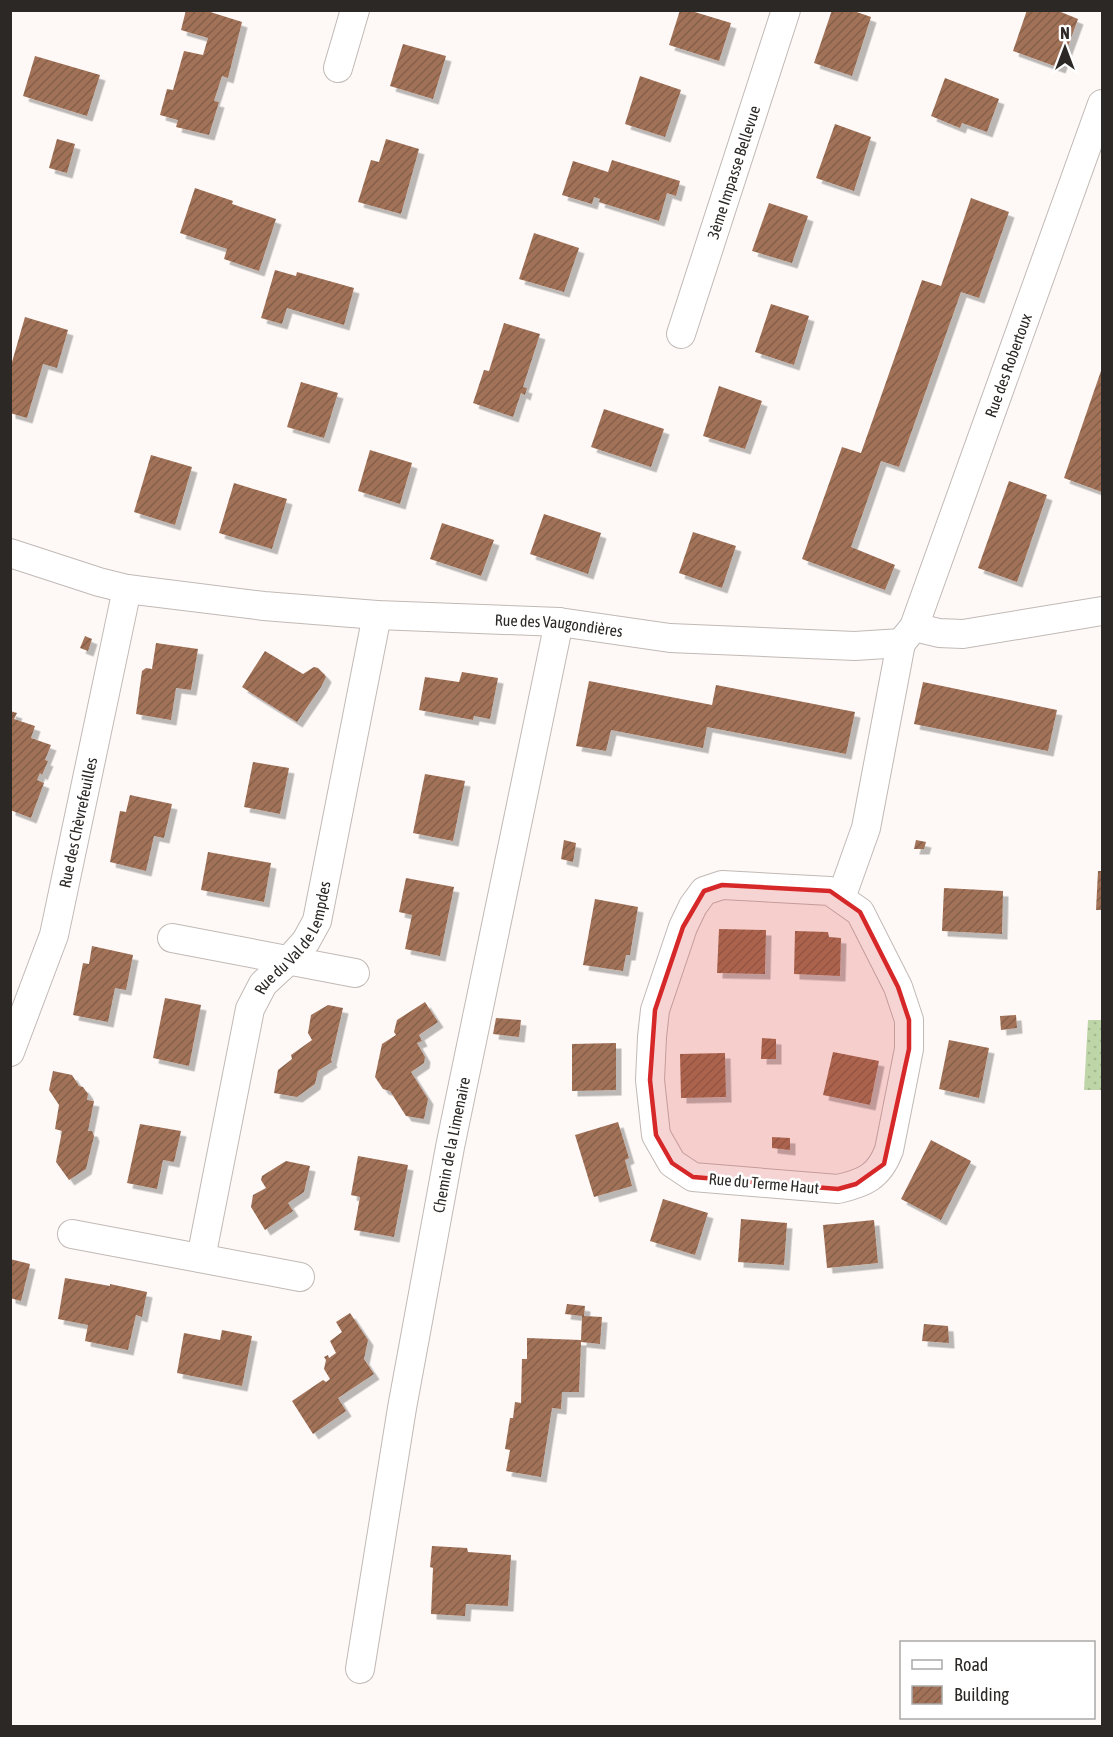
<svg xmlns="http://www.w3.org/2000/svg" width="1113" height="1737" viewBox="0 0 1113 1737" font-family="'Asap Condensed',sans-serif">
<defs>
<pattern id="grass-dots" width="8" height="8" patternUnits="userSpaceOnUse" patternTransform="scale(1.5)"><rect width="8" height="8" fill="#bed5a8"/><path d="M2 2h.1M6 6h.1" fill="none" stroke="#a3b790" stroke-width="1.8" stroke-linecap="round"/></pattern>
<pattern id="building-hatch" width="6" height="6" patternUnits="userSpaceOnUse" patternTransform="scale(1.5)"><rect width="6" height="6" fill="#a27258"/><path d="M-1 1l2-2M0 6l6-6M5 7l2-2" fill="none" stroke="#845e49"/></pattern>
<filter id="shadow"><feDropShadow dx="5.5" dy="5.5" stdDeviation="0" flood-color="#0004"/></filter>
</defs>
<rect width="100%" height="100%" fill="#fef9f7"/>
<polygon fill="url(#grass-dots)" points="1088,1020 1102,1020 1102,1090 1084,1090"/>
<g fill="url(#building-hatch)" filter="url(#shadow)">
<polygon points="186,10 204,10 242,22 228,78 222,76 214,101 219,102 209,135 176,127 178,120 160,115 167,89 173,90 184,51 203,55 208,38 181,30"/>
<polygon points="680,10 688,10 731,23 719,61 669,45"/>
<polygon points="832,10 851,10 871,17 852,76 814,63"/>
<polygon points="1027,10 1056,10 1078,19 1060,68 1013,51"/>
<polygon points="403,44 446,56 433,99 390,86"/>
<polygon points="35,56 100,75 87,116 23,96"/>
<polygon points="640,76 681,90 665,137 625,124"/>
<polygon points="945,78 999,99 987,132 962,123 960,128 931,116"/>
<polygon points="835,124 871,137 854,191 816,178"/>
<polygon points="57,139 75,144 67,173 49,168"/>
<polygon points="386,139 419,149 401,214 358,202 371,160 379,162"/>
<polygon points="612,160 680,181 676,196 667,193 659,221 599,202 600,199 594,197 592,204 562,195 573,161 608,172"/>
<polygon points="195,188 233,201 232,204 276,219 259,271 224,259 227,249 180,233"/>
<polygon points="971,198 1009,212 979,298 961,292 899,467 881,461 851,547 895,565 885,590 802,559 842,447 861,453 922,280 941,286"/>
<polygon points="769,203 808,216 792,263 752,251"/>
<polygon points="534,233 579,248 564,292 519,279"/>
<polygon points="275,270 296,276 297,272 354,288 344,325 287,308 282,324 261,318"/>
<polygon points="771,304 809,316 794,365 755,352"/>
<polygon points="25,317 68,330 57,368 43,364 27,418 10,413 10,369"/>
<polygon points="504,323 540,334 523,387 527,388 525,395 521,393 513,417 473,403 484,370 489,371"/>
<polygon points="1102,368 1102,492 1064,478"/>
<polygon points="301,382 338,393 324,438 287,427"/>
<polygon points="719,386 762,401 745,449 703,436"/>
<polygon points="604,409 664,429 651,467 591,447"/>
<polygon points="370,450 412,463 400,504 358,491"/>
<polygon points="151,455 192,467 175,525 134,512"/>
<polygon points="1009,481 1047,495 1017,582 978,568"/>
<polygon points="234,483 287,499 272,549 219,533"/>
<polygon points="544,514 601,533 588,574 530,554"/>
<polygon points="442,523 494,540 481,576 430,559"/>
<polygon points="693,532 736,546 722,588 679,573"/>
<polygon points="85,636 92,639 88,651 80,648"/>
<polygon points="156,643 198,649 191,690 176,688 171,720 136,714 142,671 146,668 152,669"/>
<polygon points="265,651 303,674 314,667 318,668 324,674 326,677 321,687 297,722 242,687"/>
<polygon points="462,672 498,678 490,719 474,716 473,720 419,710 425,677 459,682"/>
<polygon points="589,681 712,705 716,685 855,712 846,754 707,727 703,748 611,730 606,751 576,746"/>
<polygon points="923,682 1057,710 1048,751 914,724"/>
<polygon points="10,711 17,713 14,719 35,726 31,738 51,745 45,760 48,761 42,775 40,773 37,780 44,783 31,818 10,810"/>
<polygon points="253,762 289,768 280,814 244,807"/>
<polygon points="425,774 465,781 453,841 413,833"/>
<polygon points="130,795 172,804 164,838 154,836 146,871 110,862 120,811 126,812"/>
<polygon points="564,840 576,843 573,862 561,859"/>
<polygon points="916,840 926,842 924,849 914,849"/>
<polygon points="208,852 271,863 264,902 201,890"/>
<polygon points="1098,871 1102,871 1102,910 1096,910"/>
<polygon points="406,878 454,887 440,956 405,949 412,915 399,912"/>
<polygon points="944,888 1003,891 1002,934 942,931"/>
<polygon points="595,899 638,907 630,955 626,955 623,971 583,965"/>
<polygon points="719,929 766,930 765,974 717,973"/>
<polygon points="795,931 828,932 829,937 841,938 840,976 794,974"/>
<polygon points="92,946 133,955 126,990 115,988 108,1022 73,1015 83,963 89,964"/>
<polygon points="165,998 201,1005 189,1066 153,1058"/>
<polygon points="425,1002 438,1022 419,1035 422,1041 417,1043 425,1057 424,1063 411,1072 428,1099 424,1119 406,1116 390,1091 383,1089 375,1077 382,1044 396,1035 394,1032 397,1020"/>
<polygon points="328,1005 343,1008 331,1060 332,1062 318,1071 315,1084 297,1097 274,1093 278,1070 292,1059 291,1055 312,1040 308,1033 311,1015"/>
<polygon points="1016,1015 1017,1028 1001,1030 1000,1016"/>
<polygon points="496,1018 521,1020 519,1037 493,1034"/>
<polygon points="762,1038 776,1039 776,1059 761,1059"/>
<polygon points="949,1040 989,1048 979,1098 939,1089"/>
<polygon points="616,1043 616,1090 572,1091 572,1044"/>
<polygon points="833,1052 879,1061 870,1105 823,1095"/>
<polygon points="725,1053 726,1097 681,1098 680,1054"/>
<polygon points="53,1071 72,1075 79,1086 83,1087 88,1094 87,1100 94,1101 88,1131 92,1131 94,1136 86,1169 69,1180 56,1162 62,1131 55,1129 59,1105 49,1090"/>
<polygon points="618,1122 629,1158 625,1160 632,1186 594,1197 575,1135"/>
<polygon points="140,1124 181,1131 174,1162 163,1160 157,1189 127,1183"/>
<polygon points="772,1137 790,1138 790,1150 772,1148"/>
<polygon points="931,1140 971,1161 941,1220 901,1199"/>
<polygon points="358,1156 408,1165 394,1237 354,1230 360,1197 351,1195"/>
<polygon points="286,1161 310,1166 304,1192 288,1203 293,1211 265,1230 251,1207 253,1195 266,1188 261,1180 262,1176"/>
<polygon points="663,1199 708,1213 695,1255 650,1241"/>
<polygon points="741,1219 787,1223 784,1265 738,1262"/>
<polygon points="874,1220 878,1263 827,1268 823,1225"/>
<polygon points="10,1259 30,1264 21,1301 10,1298"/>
<polygon points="65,1278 110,1286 110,1284 147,1292 142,1317 136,1315 128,1350 85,1341 88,1325 58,1319"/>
<polygon points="567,1304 585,1306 584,1316 602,1317 600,1344 581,1342 579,1392 562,1392 561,1409 552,1408 541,1477 506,1471 510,1450 505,1449 510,1418 513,1418 515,1402 521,1403 522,1359 527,1359 527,1338 581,1340 582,1316 565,1314"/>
<polygon points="350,1313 368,1340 364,1359 374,1374 338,1398 346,1411 313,1434 292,1401 323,1380 326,1382 330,1379 324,1369 326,1360 324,1357 328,1355 329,1358 336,1353 330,1341 342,1332 336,1322"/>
<polygon points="924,1324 948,1326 949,1343 922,1341"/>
<polygon points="222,1330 252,1336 242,1386 177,1373 184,1333 220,1340"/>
<polygon points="432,1546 467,1548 468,1552 511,1555 508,1606 466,1604 465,1616 431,1614 433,1568 430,1567"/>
</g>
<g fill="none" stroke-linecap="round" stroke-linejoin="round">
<defs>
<g id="street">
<polyline points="338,68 355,10"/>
<path id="s1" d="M681,334L786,10"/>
<path id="s2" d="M10,553L99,582L127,589L264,606L377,615L559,622L670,638L855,646L901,643L914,627L939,633L963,634L1102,611"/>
<path id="s3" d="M914,627L1102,104"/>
<path d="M722,885L830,891L860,912L898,987L909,1020V1049L889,1150C879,1177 864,1183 838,1189L693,1177L672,1163L656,1135L650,1080L652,1037L655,1010L683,927L693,906L704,891Z"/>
<polyline points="841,898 866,828 901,643"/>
<polyline points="172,938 355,973"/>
<path id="s4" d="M10,1052L54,935L127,589"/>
<polyline points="72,1234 300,1277"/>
<path id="s5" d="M201,1258L250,1009L263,984L289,960L306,941L317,921L377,615"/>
<path id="s6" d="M360,1669L402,1408L450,1147L559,622"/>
</g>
</defs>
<use href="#street" stroke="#c1b9b5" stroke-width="30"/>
<use href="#street" stroke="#fff" stroke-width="28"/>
</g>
<path fill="#d62828" fill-opacity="0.2" stroke="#d62828" stroke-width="4.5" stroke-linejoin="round" d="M722,885L830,891L860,912L898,987L909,1020V1049L884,1164L856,1184L838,1189L693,1177L672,1163L656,1135L650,1080L655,1010L683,927L704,891Z"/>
<g text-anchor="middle" stroke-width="5" stroke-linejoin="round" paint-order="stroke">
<g font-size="16" fill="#2b2826" stroke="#fff">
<text dy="6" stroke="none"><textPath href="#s1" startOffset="170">3ème Impasse Bellevue</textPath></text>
<text dy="6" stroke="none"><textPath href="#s3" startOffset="278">Rue des Robertoux</textPath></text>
<text dy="6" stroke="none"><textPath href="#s2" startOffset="556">Rue des Vaugondières</textPath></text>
<text dy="6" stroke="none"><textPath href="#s4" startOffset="240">Rue des Chèvrefeuilles</textPath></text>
<text dy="6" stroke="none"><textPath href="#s5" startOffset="339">Rue du Val de Lempdes</textPath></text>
<text dy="6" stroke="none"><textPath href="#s6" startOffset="532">Chemin de la Limenaire</textPath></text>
<text transform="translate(764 1183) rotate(5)" y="6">Rue du Terme Haut</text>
</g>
</g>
<rect width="1113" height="1737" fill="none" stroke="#2b2826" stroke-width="24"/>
<rect x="900" y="1641" width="195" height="78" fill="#ffffff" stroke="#aaa9a8" stroke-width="1.5"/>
<rect x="912" y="1660" width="30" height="9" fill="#ffffff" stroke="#aaa9a8" stroke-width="1.5"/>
<text x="954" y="1671" font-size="18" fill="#2b2826">Road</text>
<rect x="912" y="1686" width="30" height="18" fill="url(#building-hatch)" stroke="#aaa9a8" stroke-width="1.5"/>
<text x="954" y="1701" font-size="18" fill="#2b2826">Building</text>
<g transform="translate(1065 48)" stroke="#ffffff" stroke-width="4.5" paint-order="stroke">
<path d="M0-4.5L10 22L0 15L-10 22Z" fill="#2b2826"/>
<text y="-9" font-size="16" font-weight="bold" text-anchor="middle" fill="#2b2826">N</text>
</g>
</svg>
